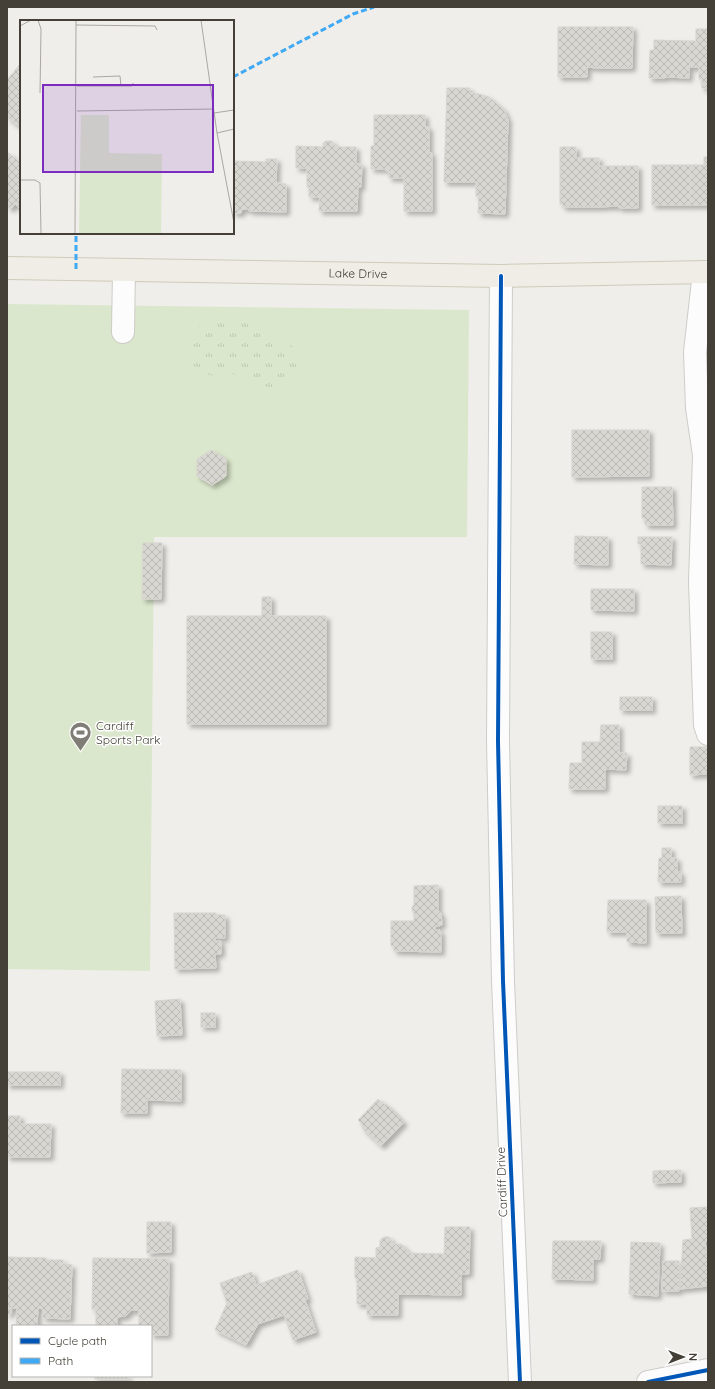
<svg xmlns="http://www.w3.org/2000/svg" width="715" height="1389" viewBox="0 0 715 1389" font-family="Quicksand,sans-serif">
<defs>
<pattern id="park-tufts" width="24" height="20" patternUnits="userSpaceOnUse"><rect width="24" height="20" fill="#dbe7cc"/><path d="M3 7l-1-3M5 7V3M7 7l1-3M15 17l-1-3M17 17v-4M19 17l1-3" fill="none" stroke="#bdc7b0"/></pattern>
<pattern id="building-cross-hatch" width="8" height="8" patternUnits="userSpaceOnUse"><rect width="8" height="8" fill="#d9d7d2"/><path d="M0 0l8 8M0 8l8-8" fill="none" stroke="#bbbab5"/></pattern>
<filter id="shadow"><feDropShadow dx="3.5" dy="3.5" stdDeviation="2" flood-color="#0004"/></filter>
</defs>
<rect width="100%" height="100%" fill="#efeeea"/>
<polygon fill="#dbe7cc" points="7,304 469,310 467,537 154,537 150,971 7,969"/>
<path fill="url(#park-tufts)" d="M227,318C235,320 244,321 251,326C256,330 261,335 266,338C276,342 284,342 294,347C295,351 297,355 298,359C299,375 285,394 267,387C258,384 250,376 239,375C226,372 209,380 198,370C184,358 190,329 206,322C212,319 220,319 227,318Z"/>
<g fill="url(#building-cross-hatch)" stroke="#d7d5d0" filter="url(#shadow)">
<polygon points="558,27 598,27 597,68 587,67 587,77 558,77"/>
<polygon points="598,27 633,27 632,68 597,68"/>
<polygon points="696,29 708,29 708,88 702,88 702,79 699,79 699,67 689,67 690,41 696,41"/>
<polygon points="654,40 690,41 689,78 666,77 665,78 649,78 650,50 654,50"/>
<polygon points="21,63 21,128 7,117 7,80"/>
<polygon points="447,88 470,88 469,93 475,93 489,97 504,110 508,120 505,214 478,213 479,196 476,196 476,182 444,182"/>
<polygon points="374,115 425,115 425,127 429,127 429,153 432,153 432,211 404,211 404,178 389,178 389,171 386,171 386,169 371,169 371,146 374,146"/>
<polygon points="326,141 332,141 336,147 356,147 356,164 362,164 361,187 358,187 357,211 319,211 320,197 309,197 309,187 307,187 307,168 296,168 296,146 323,147 323,143"/>
<polygon points="560,147 576,147 576,158 599,158 599,207 563,207 563,204 560,204"/>
<polygon points="7,152 21,163 21,209 15,204 11,209 7,206"/>
<polygon points="704,157 708,157 708,205 690,205 690,165 704,165"/>
<polygon points="266,159 277,159 276,183 286,184 286,212 249,211 249,209 242,209 241,213 233,213 233,161 266,162"/>
<rect x="652" y="165" width="38" height="40"/>
<polygon points="599,166 638,166 638,208 619,208 619,206 599,207"/>
<polygon points="572,430 649,430 649,476 572,477"/>
<polygon points="211,450 226,459 226,476 212,485 197,476 197,459"/>
<polygon points="642,487 672,487 673,525 645,525 645,518 642,518"/>
<polygon points="575,536 608,537 608,565 574,564"/>
<polygon points="638,537 672,537 671,565 641,564 641,544 638,544"/>
<polygon points="143,543 162,543 161,599 142,599"/>
<polygon points="591,589 634,589 634,611 591,610"/>
<polygon points="262,597 271,597 271,616 326,616 326,724 187,724 187,616 262,616"/>
<rect x="591" y="632" width="21" height="27"/>
<rect x="620" y="697" width="32" height="13"/>
<polygon points="601,725 619,725 619,753 627,753 626,770 605,769 605,789 569,789 570,763 582,763 582,742 600,742"/>
<polygon points="690,747 708,747 708,774 690,775"/>
<rect x="658" y="806" width="24" height="17"/>
<polygon points="662,848 671,848 671,858 677,858 677,872 681,872 681,882 658,882 659,858 662,858"/>
<polygon points="438,885 438,911 441,913 442,925 435,927 435,930 440,930 441,933 441,952 394,951 394,946 391,946 391,921 414,921 414,913 412,910 412,907 414,905 414,886"/>
<polygon points="681,896 682,933 656,933 655,897"/>
<polygon points="608,900 646,900 646,943 627,942 627,932 607,932"/>
<polygon points="174,913 216,913 216,915 225,915 225,938 215,938 215,941 221,941 221,954 215,954 216,968 175,969"/>
<polygon points="180,999 182,1035 157,1036 155,1001"/>
<rect x="201" y="1013" width="14" height="14"/>
<polygon points="122,1069 181,1070 181,1101 147,1100 147,1113 121,1113"/>
<rect x="7" y="1072" width="53" height="13"/>
<polygon points="378,1099 385,1105 386,1104 404,1122 381,1146 362,1128 364,1126 358,1120"/>
<polygon points="7,1116 20,1116 20,1124 51,1124 50,1157 7,1157"/>
<polygon points="681,1170 681,1182 653,1183 653,1171"/>
<polygon points="708,1207 708,1241 705,1242 708,1260 708,1286 680,1289 683,1240 692,1239 690,1208"/>
<polygon points="147,1222 171,1222 171,1252 147,1253"/>
<polygon points="445,1227 470,1227 469,1274 461,1274 461,1295 398,1294 398,1315 367,1315 367,1304 357,1304 357,1278 355,1278 355,1257 376,1258 376,1248 380,1247 380,1240 384,1237 389,1237 392,1241 392,1244 401,1244 410,1253 444,1254"/>
<polygon points="553,1241 601,1241 600,1259 593,1259 593,1280 552,1279"/>
<polygon points="631,1242 660,1243 658,1296 629,1294"/>
<polygon points="8,1257 46,1258 46,1260 63,1260 63,1264 72,1265 70,1319 43,1318 43,1309 38,1308 37,1326 16,1326 17,1308 11,1308 11,1314 7,1314 7,1259"/>
<polygon points="93,1258 169,1259 168,1335 151,1335 151,1326 139,1326 139,1310 131,1310 126,1316 117,1317 117,1326 96,1326 96,1309 92,1309"/>
<polygon points="663,1261 679,1261 679,1291 662,1291"/>
<polygon points="298,1270 308,1299 305,1300 316,1332 293,1340 284,1315 258,1324 246,1345 215,1330 227,1303 220,1283 252,1272 256,1285"/>
<rect x="95" y="1376" width="33" height="3"/>
</g>
<g fill="none" stroke-linecap="round" stroke-linejoin="round">
<defs>
<g id="minor">
<polyline points="704,272 695,352 697,408 704,455 700,582 705,725 708,734"/>
<polyline points="501,276 498,741 503,981 520,1382"/>
<polyline points="123,332 124,270"/>
<polyline points="648,1382 708,1370"/>
</g>
<g id="major">
<path id="s1" d="M7,268L501,276L708,272"/>
</g>
</defs>
<use href="#minor" stroke="#cdccc8" stroke-width="24"/>
<use href="#major" stroke="#cfcaba" stroke-width="24"/>
<use href="#minor" stroke="#fdfcfc" stroke-width="22"/>
<use href="#major" stroke="#efede5" stroke-width="22"/>
<g stroke="#3fa9f5" stroke-width="3" stroke-dasharray="6 3" stroke-linecap="butt">
<polyline points="233,77 353,14 374,7"/>
<polyline points="76,269 76,233"/>
</g>
<defs>
<g id="cycleway">
<polyline points="501,276 498,741 503,981 520,1382"/>
<polyline points="648,1382 708,1370"/>
</g>
</defs>
<use href="#cycleway" stroke="#fff" stroke-width="6"/>
<use href="#cycleway" stroke="#0057b8" stroke-width="4"/>
</g>
<defs>
<symbol id="stadium-pin" viewBox="-11 -11 22 30"><path d="M0 17L-7.5 6A9.5 9.5 0 1 1 7.5 6Z" fill="#807d76" stroke="#fff"/><path d="M0-5a6.5 5 0 1 0 0 10a6.5 5 0 1 0 0-10ZM-3.5-1.8h7v3.6h-7Z" fill="#fff"/></symbol>
</defs>
<g fill-rule="evenodd">
<use href="#stadium-pin" x="68" y="720" width="25" height="34"/>
</g>
<g text-anchor="middle" stroke-width="3" stroke-linejoin="round" paint-order="stroke">
<g font-size="12" fill="#444037" stroke="#fff">
<text dy="4" stroke="none"><textPath href="#s1" startOffset="351">Lake Drive</textPath></text>
<text transform="translate(502 1182) rotate(-92)" y="4">Cardiff Drive</text>
</g>
<g font-size="12" fill="#444037" stroke="#fff" text-anchor="start">
<text x="96" y="730">Cardiff<tspan x="96" dy="14">Sports Park</tspan></text>
</g>
</g>
<g transform="translate(20 20)">
<rect width="214" height="214" fill="#efeeea"/>
<path d="M61,95H89V133L142,134L141,214H59Z" fill="#dbe7cc"/>
<path fill="none" stroke="#aba8a2" stroke-width="1" d="M18,0L21,9L20,73M181,0L197,113L214,203M56,5L135,6L137,10M0,6L11,0M73,57L100,56L101,66M57,66H112L113,63M57,91L194,89M194,93L214,90M197,113L214,109M0,160H15L20,163L21,214M55,214L56,0"/>
<path fill="#7b2cbf" fill-opacity="0.15" stroke="#7b2cbf" stroke-width="2" d="M23,65H193V152H23Z"/>
<rect width="214" height="214" fill="none" stroke="#444037" stroke-width="2"/>
</g>
<rect width="715" height="1389" fill="none" stroke="#444037" stroke-width="16"/>
<rect x="12" y="1325" width="140" height="52" fill="#ffffff" stroke="#b4b3af"/>
<rect x="20" y="1338" width="20" height="6" fill="#0057b8" stroke="#b4b3af"/>
<text x="48" y="1345" font-size="12" fill="#444037">Cycle path</text>
<rect x="20" y="1358" width="20" height="6" fill="#3fa9f5" stroke="#b4b3af"/>
<text x="48" y="1365" font-size="12" fill="#444037">Path</text>
<g transform="translate(683 1357) rotate(90)" stroke="#ffffff" stroke-width="3" paint-order="stroke">
<path d="M0-3L7 15L0 10L-7 15Z" fill="#444037"/>
<text y="-6" font-size="11" font-weight="bold" text-anchor="middle" fill="#444037">N</text>
</g>
</svg>
